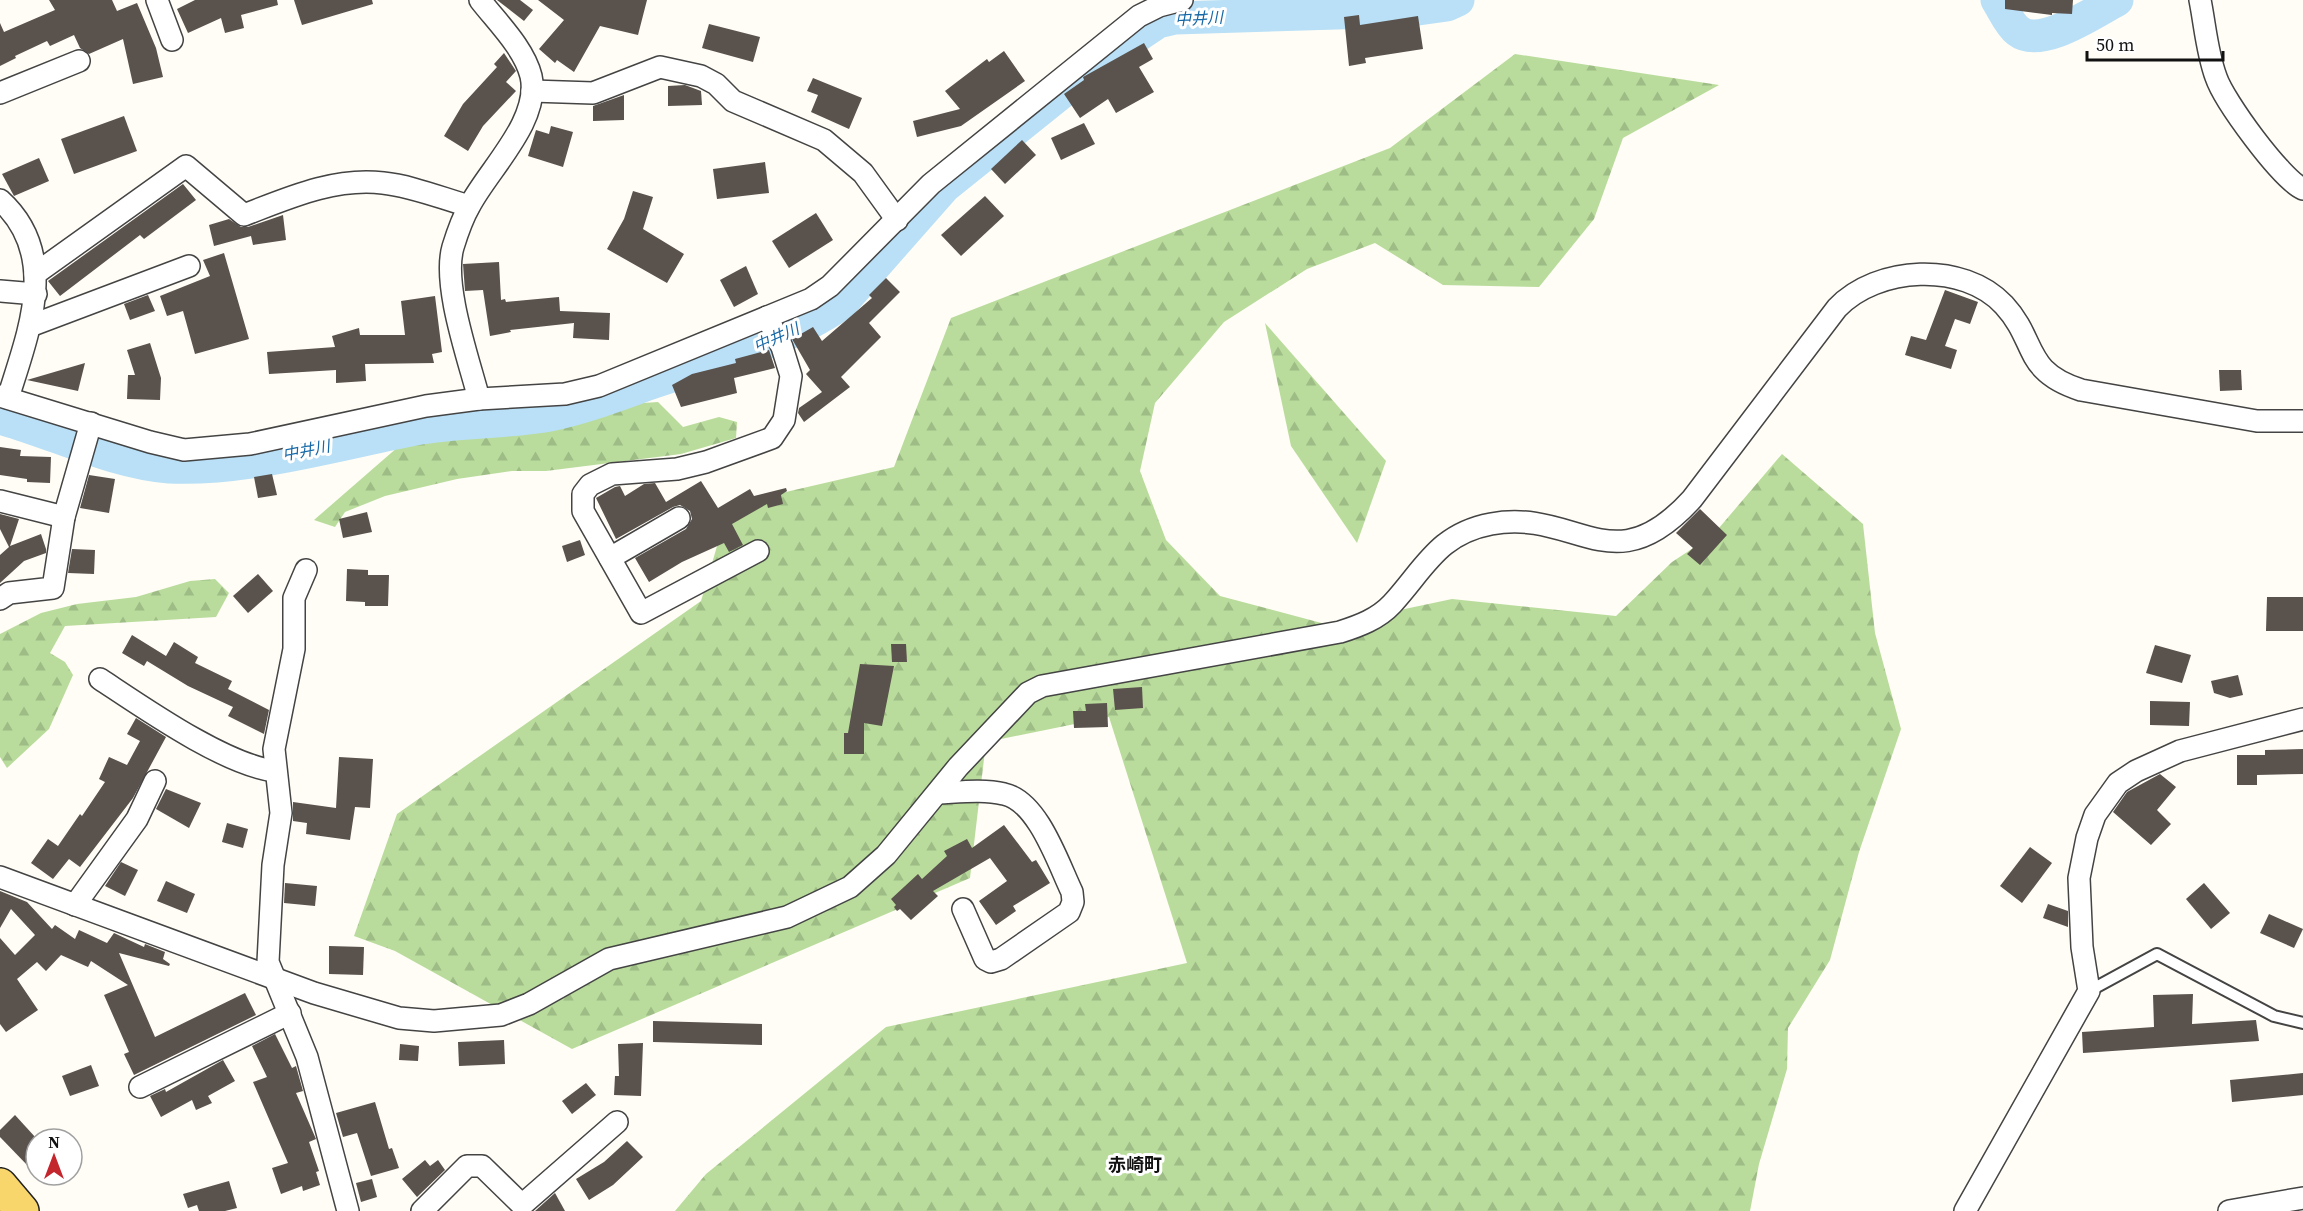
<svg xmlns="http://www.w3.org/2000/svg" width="2303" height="1211" viewBox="0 0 2303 1211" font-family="'Source Serif 4','Noto Sans JP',serif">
<defs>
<pattern id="forest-firs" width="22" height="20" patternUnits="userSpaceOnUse" patternTransform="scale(1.5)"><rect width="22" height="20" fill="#b9dc9c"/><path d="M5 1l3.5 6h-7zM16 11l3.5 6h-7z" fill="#9ebc85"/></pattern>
</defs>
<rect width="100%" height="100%" fill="#fffdf5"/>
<g fill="url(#forest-firs)">
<polygon points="1515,54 1719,85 1623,138 1594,219 1539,287 1443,285 1375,243 1307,269 1224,322 1155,403 1140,471 1166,540 1220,596 1329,625 1452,599 1616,616 1672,562 1713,535 1782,454 1863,524 1875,633 1901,729 1859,852 1830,960 1788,1028 1787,1069 1759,1164 1750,1211 675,1211 706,1174 886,1027 1187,963 1109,717 986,742 970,878 572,1049 395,951 354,936 397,814 701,601 729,505 894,467 951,318 1390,148"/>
<polygon points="1265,323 1386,461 1357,543 1291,446"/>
<polygon points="658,402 683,427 719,417 737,422 736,438 681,454 546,471 512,471 457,479 385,496 345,512 335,527 314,520 406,440 540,421 591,417 628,404"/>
<polygon points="215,579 229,593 216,617 65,626 50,653 65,662 73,675 49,729 7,768 0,757 0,634 41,613 77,604 136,597 190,581"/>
</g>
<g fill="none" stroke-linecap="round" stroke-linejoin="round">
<g stroke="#b9e0f7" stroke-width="33">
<path d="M1997,0C2003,9 2009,24 2018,31C2041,49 2094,12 2117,0"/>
<path d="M0,418C54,433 114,463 169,467C245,471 339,444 415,429C459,421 505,423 550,415C585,408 620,394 654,382C715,361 788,341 841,304L944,187L1076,81L1143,32L1158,22L1175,18L1404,11L1447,5L1458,0"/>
</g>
</g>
<g fill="#5a524d">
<polygon points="49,0 112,0 117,11 137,3 156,48 163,77 133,84 123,39 89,54 80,48 74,35 50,46 47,41 15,56 16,58 0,66 0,23 4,32 55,10"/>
<polygon points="195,0 277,0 278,5 241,15 244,28 225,33 221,18 188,33 177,9"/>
<polygon points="294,0 372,0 373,4 302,25"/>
<polygon points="497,0 520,0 533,10 524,21"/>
<polygon points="538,0 647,0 638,35 600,26 574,72 557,60 555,63 539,49 564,20"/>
<polygon points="2005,0 2073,0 2072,14 2052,13 2052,15 2005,9"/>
<polygon points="1359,15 1360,25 1418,16 1423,49 1365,58 1366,63 1349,66 1344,17"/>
<polygon points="709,24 760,37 753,62 702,48"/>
<polygon points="1144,43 1153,59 1139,67 1154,92 1116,113 1108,99 1080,118 1064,94 1084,80 1083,77"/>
<polygon points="1004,51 1025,81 961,126 917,137 913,121 960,109 945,91 987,59 989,62"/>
<polygon points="504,53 516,71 506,82 516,91 483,126 468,151 444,136 463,104 497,67 494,64"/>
<polygon points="813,78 862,98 849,129 811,112 818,95 807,91"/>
<polygon points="685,85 701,91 702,105 668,106 668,86"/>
<polygon points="624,95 624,120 593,121 593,106"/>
<polygon points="124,116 137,151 74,174 61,139"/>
<polygon points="1084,123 1095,144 1061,160 1051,138"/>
<polygon points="551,126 573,132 563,167 528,156 536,130 549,134"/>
<polygon points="1022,140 1036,155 1005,184 991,169"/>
<polygon points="39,158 49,181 14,196 2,174"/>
<polygon points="765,162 769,193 717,199 713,169"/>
<polygon points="183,184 196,200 144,239 140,235 60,296 48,281"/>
<polygon points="633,191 653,197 643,229 684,254 667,283 607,249 624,219"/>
<polygon points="985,196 1004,216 961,256 941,235"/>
<polygon points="816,213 833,240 789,268 772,241"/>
<polygon points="283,215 286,240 253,245 251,236 214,246 209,225 229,219 241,227 248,227"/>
<polygon points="224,253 249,339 195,354 183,311 167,316 160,296 210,276 203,260"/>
<polygon points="499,262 501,300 505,299 506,302 559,297 560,311 610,313 609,340 573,338 574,323 510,330 511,332 490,336 483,290 465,291 463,264"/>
<polygon points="746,266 758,294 734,307 720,280"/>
<polygon points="886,278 900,292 869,323 881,337 841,377 850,387 804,422 798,413 799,408 822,392 806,374 810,370 792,339 813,327 822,341 872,298 869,295"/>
<polygon points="1945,290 1978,302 1970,324 1955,319 1945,346 1957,350 1951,369 1905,355 1911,336 1926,340"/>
<polygon points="148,295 155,311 130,320 124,304"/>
<polygon points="435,296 442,352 432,354 434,363 365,364 366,381 336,383 336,370 269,374 267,352 335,347 332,336 359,328 360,335 405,335 401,301"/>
<polygon points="150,343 161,378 160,400 127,399 128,375 135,375 127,350"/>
<polygon points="769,350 775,368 734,378 737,393 681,407 672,385 692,374 736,363 735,359"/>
<polygon points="85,363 78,391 27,380"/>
<polygon points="2219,370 2241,370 2242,390 2220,391"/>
<polygon points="0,447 21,450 20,456 51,457 50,483 27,482 27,479 0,475"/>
<polygon points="272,474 277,495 258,498 254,477"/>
<polygon points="89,475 115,479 109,513 80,508"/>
<polygon points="701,481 718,508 750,489 754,496 786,488 787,491 781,495 783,504 768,508 767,504 732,524 743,545 729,552 724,543 682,562 649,582 635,558 686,529 692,519 690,511 680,505 673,507 616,539 596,498 615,487 620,486 625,496 644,484 655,483 666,502"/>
<polygon points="1700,509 1727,535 1700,565 1687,554 1693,548 1676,533"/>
<polygon points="367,512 372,532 343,538 339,519"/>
<polygon points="0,514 19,519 10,546 41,534 46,549 46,553 24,561 0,583 0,555 9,547 0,529"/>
<polygon points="580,540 585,555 567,562 562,546"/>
<polygon points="72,549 95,550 94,574 68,573"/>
<polygon points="347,569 368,570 368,575 389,575 388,606 365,606 365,602 346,601"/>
<polygon points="258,574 273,591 248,613 233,596"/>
<polygon points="2267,597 2303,597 2303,631 2266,631"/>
<polygon points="132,635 166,656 174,642 198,657 195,663 232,681 228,689 269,710 264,734 228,716 233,707 188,686 147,661 144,666 122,653"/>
<polygon points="891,644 906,644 907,662 892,662"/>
<polygon points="2155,645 2191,655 2182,683 2146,673"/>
<polygon points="860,664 894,666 882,726 864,723 864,754 844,754 844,733 848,733"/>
<polygon points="2238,675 2243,695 2230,698 2214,693 2211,681"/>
<polygon points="1142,687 1143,708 1115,710 1113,689"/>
<polygon points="2150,701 2190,702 2189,726 2150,725"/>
<polygon points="1107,703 1108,727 1074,728 1073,711 1086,711 1085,704"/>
<polygon points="136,718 166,737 133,798 80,867 69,859 53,879 31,863 48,839 58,846 80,814 82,816 105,782 99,779 109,757 127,765 140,741 127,734"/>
<polygon points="2303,749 2303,774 2257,775 2257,785 2237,785 2237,755 2265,755 2265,750"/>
<polygon points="339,757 373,759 370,808 355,807 350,840 306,834 307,823 293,821 293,802 336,808"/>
<polygon points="2160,774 2176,787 2157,810 2171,824 2151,845 2113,812 2127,792"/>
<polygon points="166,789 201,803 189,828 156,809"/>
<polygon points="227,823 248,829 243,848 222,842"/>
<polygon points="1004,825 1032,862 1036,860 1050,883 1013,906 1016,911 996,925 979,901 1007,881 990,858 933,891 938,896 911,920 900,909 897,911 894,907 896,905 891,899 918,874 922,879 947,856 944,851 967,839 972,848"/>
<polygon points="2030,847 2052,863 2022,903 2000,886"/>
<polygon points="121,862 138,870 125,896 105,886"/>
<polygon points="166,881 195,894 187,913 157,901"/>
<polygon points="285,883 317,886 315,906 284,903"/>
<polygon points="2204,883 2230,913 2211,929 2186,899"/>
<polygon points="0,891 27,902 52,929 55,925 75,939 79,930 107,943 114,933 144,947 145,944 165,952 163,959 170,964 169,966 119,953 155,1037 245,993 256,1015 134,1075 124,1054 129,1052 104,995 128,985 91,961 88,967 61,955 46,971 37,962 17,979 38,1010 6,1032 0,1024 0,938 15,955 35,935 11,909 0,928"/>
<polygon points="2048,904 2068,911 2068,927 2043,918"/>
<polygon points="2269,914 2303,929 2294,948 2260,933"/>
<polygon points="329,946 364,947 363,975 329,974"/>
<polygon points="2193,994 2192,1024 2256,1020 2259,1041 2083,1053 2082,1032 2154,1027 2153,995"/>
<polygon points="653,1021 762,1024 762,1045 653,1042"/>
<polygon points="275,1034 292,1068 296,1066 303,1091 296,1093 316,1139 309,1142 319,1171 316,1172 320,1185 303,1191 302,1186 281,1194 272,1168 288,1163 253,1082 267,1077 252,1046"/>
<polygon points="504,1040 505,1064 459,1066 458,1042"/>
<polygon points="643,1043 641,1096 614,1095 615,1076 619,1076 618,1044"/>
<polygon points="400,1044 419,1046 418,1061 399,1060"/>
<polygon points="223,1060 235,1081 208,1096 212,1103 196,1110 192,1100 161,1117 150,1096 165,1089 166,1092"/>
<polygon points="91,1065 99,1086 70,1096 62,1076"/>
<polygon points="2303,1073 2303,1095 2232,1102 2230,1080"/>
<polygon points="586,1083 596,1095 572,1114 562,1101"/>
<polygon points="375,1102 389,1149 392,1148 399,1168 371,1176 357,1133 343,1137 336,1113"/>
<polygon points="15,1115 36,1138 36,1160 29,1167 0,1137 0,1130"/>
<polygon points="627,1141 643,1157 613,1185 589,1200 576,1179 604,1162"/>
<polygon points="425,1160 430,1166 438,1160 445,1170 417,1197 402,1179"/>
<polygon points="372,1179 377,1197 361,1202 356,1183"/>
<polygon points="229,1181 237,1208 225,1211 199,1211 197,1205 188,1208 183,1194"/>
<polygon points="555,1193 565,1211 535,1211"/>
</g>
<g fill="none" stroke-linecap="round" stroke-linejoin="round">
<defs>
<polyline id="service" points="2089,991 2157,954 2274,1016 2303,1023"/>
<g id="minor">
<polyline points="157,0 172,40"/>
<path d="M2200,0C2205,25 2207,53 2216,77C2224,101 2281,179 2303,189"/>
<polyline points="532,91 593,93 660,67 701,76 716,84 733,101 824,140 863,173 897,220"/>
<polyline points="0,93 79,61"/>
<path d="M0,200C61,255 28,333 8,398"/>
<path d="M35,274L186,166L244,215C288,198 335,177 383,183C412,186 441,198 469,206"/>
<polyline points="0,291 36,294"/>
<polyline points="30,326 189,266"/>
<polyline points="0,396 150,442 184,450 250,444 426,406 479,399 565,394 599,386 811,299 830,286 931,184 1139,16 1159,6 1182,0"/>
<path d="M479,399C469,360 442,285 453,247C457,234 463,217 470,205C489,169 541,120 531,76C524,48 497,22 480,0"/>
<polyline points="0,501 64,517"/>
<polyline points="758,551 641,613 583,511 583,494 590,485 612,474 677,469 706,462 772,438 784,420 791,376 782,347 767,317"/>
<polyline points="610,558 679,518"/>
<polyline points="306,570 294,598 294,649 274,749 281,813 273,865 268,962 307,1057 348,1211"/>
<polyline points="0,599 9,593 53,588 64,517 91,423"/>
<path d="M100,679C144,708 225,765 275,771"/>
<path d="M939,793C960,792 984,789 1004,794C1038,801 1058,863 1072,892L1073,902L1069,912L1001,959L991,962L985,959L963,909"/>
<path d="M0,877L314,993L399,1018L434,1021L501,1015L529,1004L609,959L787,917L850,887L886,855L958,767L1028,693L1042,686L1340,632C1359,626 1378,619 1392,604C1425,568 1438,534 1491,524C1577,508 1612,587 1692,499L1837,308C1877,266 1963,261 2004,305C2038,342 2022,371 2081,390L2257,421H2303"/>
<polyline points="75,905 137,819 155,781"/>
<polyline points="140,1087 290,1013"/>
<polyline points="422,1211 467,1166 482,1166 522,1205 617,1122"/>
<polyline points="1965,1211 2089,991 2082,947 2079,878 2087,838 2095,815 2118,783 2136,771 2180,751 2303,719"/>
<polyline points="2229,1211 2303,1198"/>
</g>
<polyline id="primary" points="0,1185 22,1211"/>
</defs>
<use href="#service" stroke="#444" stroke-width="14"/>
<use href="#minor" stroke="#444" stroke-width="24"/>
<use href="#primary" stroke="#222" stroke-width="36"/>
<use href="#service" stroke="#fff" stroke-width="10"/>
<use href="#minor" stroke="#fff" stroke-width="21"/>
<use href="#primary" stroke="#f9d66b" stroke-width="33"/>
</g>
<g text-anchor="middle" stroke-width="6" stroke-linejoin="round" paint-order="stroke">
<g font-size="16" font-style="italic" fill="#1768a6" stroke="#fff">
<text transform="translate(1199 18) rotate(-3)" y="6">中井川</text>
<text transform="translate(776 337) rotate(-24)" y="6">中井川</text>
<text transform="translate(306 450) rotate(-11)" y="6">中井川</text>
</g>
<g font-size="18" font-weight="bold" fill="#111" stroke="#fff">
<text x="1135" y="1171">赤崎町</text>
</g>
</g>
<g transform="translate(54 1157)"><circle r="28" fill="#ffffff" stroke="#a0a0a0" stroke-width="1.5"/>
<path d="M0-4.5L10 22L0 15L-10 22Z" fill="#c4262e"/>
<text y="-9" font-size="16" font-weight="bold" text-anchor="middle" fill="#111111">N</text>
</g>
<path d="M2087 51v9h136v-9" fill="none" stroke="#111111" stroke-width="3"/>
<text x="2096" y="51" font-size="18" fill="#111111" stroke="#ffffff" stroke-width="4.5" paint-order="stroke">50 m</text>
</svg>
